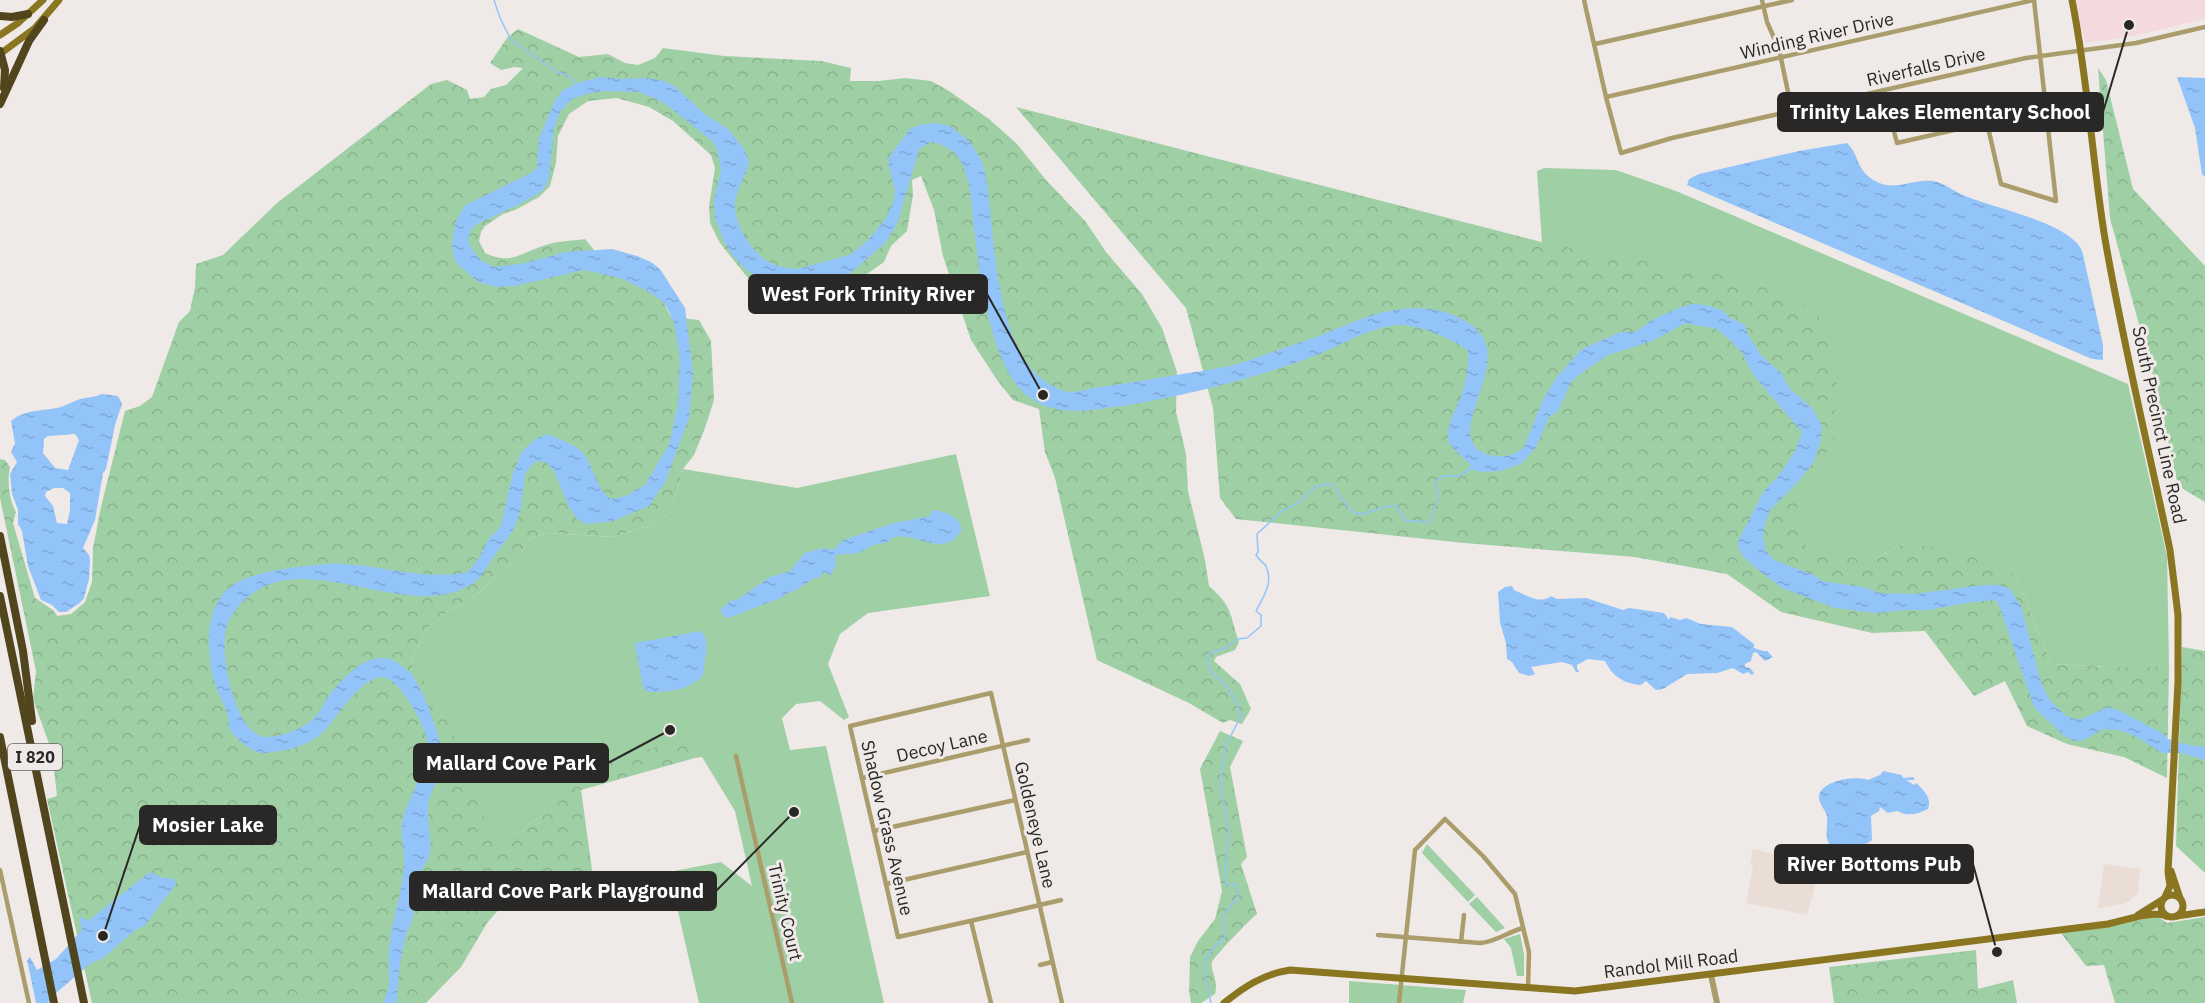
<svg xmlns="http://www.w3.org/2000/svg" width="2205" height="1003" viewBox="0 0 2205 1003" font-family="'IBM Plex Sans',sans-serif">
<defs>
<pattern id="forest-crowns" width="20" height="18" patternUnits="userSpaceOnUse" patternTransform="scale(1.5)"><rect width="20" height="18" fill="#9fcfa5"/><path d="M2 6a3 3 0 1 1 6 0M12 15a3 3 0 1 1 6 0" fill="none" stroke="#89b28e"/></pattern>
<pattern id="water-ripples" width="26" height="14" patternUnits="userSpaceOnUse" patternTransform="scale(1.5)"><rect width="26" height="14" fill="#92c4fa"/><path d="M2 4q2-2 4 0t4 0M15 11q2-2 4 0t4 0" fill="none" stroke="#7ea8d6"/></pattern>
</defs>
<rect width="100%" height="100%" fill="#efeae7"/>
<g fill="#e9ddd6">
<polygon points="1753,849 1809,862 1815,887 1807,915 1746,903 1753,865 1750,864"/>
<polygon points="2104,864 2140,869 2138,894 2126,903 2098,909"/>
</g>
<polygon fill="#f4dadf" points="2075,0 2205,0 2205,19 2133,36 2085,43"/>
<g fill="#9fcfa5">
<polygon points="1544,168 1616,170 1676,191 2128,384 2167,556 2169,667 2110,667 2051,664 2017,577 1904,543 1876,558 1836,558 1807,551 1794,498 1824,458 1549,244 1542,243 1537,171"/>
<path d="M956,454L990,596L868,613L840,634L828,664L849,717L844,720L820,701L796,704L782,718L790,750L826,746L884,1003H699L669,872L721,862L752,886L735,811L702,757L695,758L691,741L564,767L550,812L529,824L519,834L503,833L485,839C467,773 453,719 410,663L427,628L440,617L479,593L520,555L530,538L549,533L613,537L652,525L671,512L683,469L797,488Z"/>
<polygon points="1427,844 1475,895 1468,902 1422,853"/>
<polygon points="1477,897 1505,928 1496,932 1469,904"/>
<polygon points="1520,934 1524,954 1524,976 1517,976 1511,948 1504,939"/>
<polygon points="1349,981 1466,990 1463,1003 1349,1003"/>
</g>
<g fill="url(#forest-crowns)">
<path d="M518,29L579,57L608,54L625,63L638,65L655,58L663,48L724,56L821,61L851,68L850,81H879L905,78L931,81L949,91L989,119L1017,144L1046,180L1086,222L1106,252L1142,294L1162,328L1177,372L1176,412L1186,454L1188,491L1205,560L1209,586C1233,607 1229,613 1239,642L1235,650L1216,657L1214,661L1240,684L1251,709L1242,724L1230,720L1223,723L1189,703L1097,660L1055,478L1045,452L1039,409L1013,400L997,380L971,340L943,256L934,210L921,176L912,180L913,195L907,231L891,246L884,262L857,281L833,293L787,298L747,277L720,243L710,223L709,206L715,168L711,155L673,121L649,107L617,98L588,101L569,114L558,136L556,163L550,186L539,197L515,210L503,214L485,226L481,232L479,241L485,253C511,265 518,254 543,246C556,241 571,241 585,239L603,261L660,293L671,317L699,320L711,341L714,400L705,428L694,455L683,469L671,512L652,525L613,537L549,533L530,538L520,555L479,593L440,617L427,628L410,663L429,687L454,736L486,824L485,839L503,832L519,834L529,824L550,812L563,767L691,740L695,758L581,790L593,877L508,899L487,923L461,967L426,1003H92L47,799L57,796L52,752L33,699L36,671L0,498V459L5,460L10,467C7,481 9,499 16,512L13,523L35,598L53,610L57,616L71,614L85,602L92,582L93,548L101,507L125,411L140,406L152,397L179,322L190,311L195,287L196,264L223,255L277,203L431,84L447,80L467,90L470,99L484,97L491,89L506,85L523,68L514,67L501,70L490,63L507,38Z"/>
<polygon points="2098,68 2106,80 2133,189 2205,266 2205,502 2178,486 2153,376 2110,218"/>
<polygon points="1016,107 1549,244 1714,273 1778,291 1818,313 1837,375 1834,438 1824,458 1795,498 1807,550 1836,558 1876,558 1904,543 1976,554 2017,577 2051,664 2110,667 2169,667 2167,778 2124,757 2067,744 2027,726 2005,681 1974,696 1925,631 1872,633 1781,612 1727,574 1635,557 1464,543 1236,519 1220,498 1213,408 1186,308"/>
<polygon points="2182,647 2205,651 2205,873 2176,846"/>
<path d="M1220,731L1243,741L1230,767L1247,857L1241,864L1257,914C1251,918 1213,958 1212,962C1210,973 1219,978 1215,994L1201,1003H1191L1189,991L1190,957L1198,941L1215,919L1222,891L1200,769Z"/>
<polygon points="2157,916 2167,923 2205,917 2205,1003 2115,1003 2104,965 2086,966 2061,933 2130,922"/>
<polygon points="1976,950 1978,989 2013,980 2017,1003 1834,1003 1829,967"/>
</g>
<g fill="url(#water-ripples)" fill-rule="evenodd">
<path d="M602,77L620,79L647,78L661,80L673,85L706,115L728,129L744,149L749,162C746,176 737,188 735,202C733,220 748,245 761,257C771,265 784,268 797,269L850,255L866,242L885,220L894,201L895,190L889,166V157L910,129L920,125L933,123L950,126L971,143L982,162L985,173C997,234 990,373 1068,392C1079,392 1089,389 1099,387C1125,384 1150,379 1176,375C1200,371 1223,369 1247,361C1272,352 1299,343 1324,334C1359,320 1390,305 1428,309C1442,310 1455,315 1467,322C1510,348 1473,394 1470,430C1468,458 1507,464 1524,447L1543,400L1556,378L1582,349L1621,332H1636L1652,320L1676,309L1692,304L1705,305L1722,310L1730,318L1745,325L1748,335L1762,356L1781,373L1789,388L1812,408L1822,426L1820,444L1813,463L1798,482L1770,510L1765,523L1763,538L1766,551L1774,560L1814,575L1822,581L1863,587L1880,593L1914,594L1984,585H1999L2010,589L2021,606L2041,682L2049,699L2065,715L2074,719H2082L2107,707L2118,710L2162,733L2168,739L2184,744L2205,747V760L2182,753H2162L2135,736L2119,730L2103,729L2084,740L2075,741L2064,736L2034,707L1999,605L1995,600L1966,603L1929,610H1906L1877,613L1835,608L1782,588L1757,569L1743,556L1738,547L1739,539L1763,493L1783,470L1795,451L1802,432L1755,377L1742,353L1730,340L1717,329L1686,323L1652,341L1608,355L1584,371L1571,382L1558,411L1549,417L1536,447L1521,464L1500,471L1482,472L1471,469L1466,473L1471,465L1449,444C1445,427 1454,413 1460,399C1466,385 1469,366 1468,351C1456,340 1414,323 1398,325C1370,327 1342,345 1317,355C1256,378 1193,394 1129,405C1105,408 1080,414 1057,409C1045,407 1033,401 1024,393C988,358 978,266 973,218C971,200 970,176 960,160C953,149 943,144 931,142L919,149L897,224L885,243L845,278L828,285L807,287L766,282L748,271L733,256L724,241L715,218L714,201L721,170L717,149L711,140L663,102L639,92L604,91L586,94L572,99L560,112L554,128L549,177L547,184L541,192L516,206L477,224L471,229L468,240L473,251L482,261L494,267L526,263L566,252L612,249L637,256L651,262L660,269L685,308L693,373L689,418L665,482L649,506L613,521L587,524L578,520L569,507L554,471L546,462L537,461L530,467L525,474C523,490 522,511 515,526C510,536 501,546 494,556C488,565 482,578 472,584C409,623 313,550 253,593C242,601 232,612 227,625C218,649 234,733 264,737C277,738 298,731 308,723C319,716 323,704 330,694C348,673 375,643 403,667C407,670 412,673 414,678C425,693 446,749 442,767C439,780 429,791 428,806C427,820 432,840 430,853C429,860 424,864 421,871C416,885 416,902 413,917C410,926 406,934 404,942C400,960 398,981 397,999L396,1003H383C385,997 388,991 389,985C390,974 388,963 389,952C391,923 402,894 404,865C405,849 399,834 403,818C409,794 430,768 428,743C426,727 402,683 386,678C364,671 337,718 324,731C313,742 293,750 278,751C268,753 260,755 251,749C244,745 235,737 230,730C228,726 229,721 228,716C224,704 218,694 214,681C207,654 204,608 229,588C245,575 271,571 291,568C308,566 325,563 342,564C385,566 425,581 468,572L480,556L488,540L501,526L512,476L521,453L534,440L547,434C558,439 571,442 581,451C594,464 595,489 611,499L626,496L645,485L669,445L678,404L680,358L674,323L667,307L662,301L646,290L620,278L584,270L514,286L497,287L478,282L460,266L455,260L452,245L455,224L464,206L531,173L537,168L539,138L555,101L563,90L580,82Z"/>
<polygon points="2177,77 2205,78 2205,177 2202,174 2195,128"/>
<path d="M1847,143C1861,156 1854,170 1877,182C1895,191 1913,179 1932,181C1944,182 1954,192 1965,196C1997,209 2052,219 2076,242C2081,247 2083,253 2084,259L2103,345V360L2092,359L1687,185L1689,179L1699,174L1799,151Z"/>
<path d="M102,394L118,396L122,404L115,425L106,469L103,473L95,520L83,548L89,555L90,560L89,579L84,598L80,603L66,612H59L52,605L41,600L28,566L22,531L18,524V510L12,494L10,474L17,462L11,452L15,443L11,421C25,409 45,411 61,407C66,405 70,403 75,401C83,397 93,398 102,394ZM75,434L79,440L68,470L55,468L43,453L44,439L48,436ZM54,488H63L70,493V510L67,524L57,523L53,506L45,496L46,492Z"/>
<path d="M936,510C948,514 958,516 962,529C944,560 921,533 895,537C888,539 893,539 888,542C884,544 878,543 874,545C869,547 863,551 858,553C850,556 842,552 835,556L836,565L830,576L828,573L824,572L820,578L816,577L793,592L790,591L783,597L731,617L726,618L722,614L721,609L732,600H737L770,577L790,571L805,553L824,548L834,550L843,540L894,523L930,516L932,511Z"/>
<path d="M1512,586L1514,590C1527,595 1539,605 1551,596L1557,599L1586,598L1623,610L1629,608L1664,613L1669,620L1670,617L1680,620L1686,618L1701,624L1732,627L1754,644V648L1763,651H1767L1773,657L1765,661L1756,652L1753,653L1751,661L1745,664V667L1750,668L1754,673L1752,675L1748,672L1743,674L1733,668L1717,673L1687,674L1663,689L1656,690L1646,681L1641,685C1624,684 1612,676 1605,661L1588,659L1577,665V668L1579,672H1576L1572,665L1562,662L1531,667L1535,674L1529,676L1519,673L1512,662L1507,659L1506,643L1500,623L1498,592L1505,587Z"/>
<path d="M701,631C702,634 705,636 706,639C708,644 704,667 703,675C688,691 669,692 648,692L643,688L635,643Z"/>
<path d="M1883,771L1902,775L1903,778L1914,777V780H1906L1914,785L1916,783C1924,790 1932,798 1928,809C1918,814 1908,817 1897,811L1888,813L1880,807L1879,811L1871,816L1872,840C1862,849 1842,848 1830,845C1824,837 1828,827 1827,817C1826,810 1818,803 1819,796C1821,780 1857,775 1868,780L1880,775Z"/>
<polygon points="150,872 160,877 174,879 176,884 145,925 134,931 102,959 91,963 55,994 48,1003 36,1003 27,960 30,957 37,970 56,959 82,930 79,916 88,921"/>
</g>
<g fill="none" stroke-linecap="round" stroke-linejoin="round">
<g stroke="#92c4fa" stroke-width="1.5">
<polyline points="494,0 500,18 511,40 557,72 567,75 578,85"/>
<path d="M1211,1003C1208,985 1198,967 1211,951C1215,945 1221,942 1225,937C1225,930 1222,923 1224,917C1228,902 1245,903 1235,884L1229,885L1226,884L1225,869L1229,831L1221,793V776L1226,745L1241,716C1238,707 1235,698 1229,690C1220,678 1202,670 1209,654L1225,648L1237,639L1247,638L1261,626V615L1256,611C1263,597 1274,583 1266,566C1263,562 1259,560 1256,555L1258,552L1257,534L1282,511L1299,502L1315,487L1325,484L1332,485C1340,493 1344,506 1354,512C1366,519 1381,503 1396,506L1406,521H1419L1426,523L1433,518C1432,509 1437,506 1438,497C1439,492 1436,486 1435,481L1444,476H1459L1473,468"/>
</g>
<g stroke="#aa9d6b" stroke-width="4.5">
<polyline points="1584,0 1606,97 1621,153 1672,138 2026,58 2136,43 2205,27"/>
<polyline points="1762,0 1767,22 1779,49 1792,111"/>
<polyline points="1595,44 1792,0"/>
<polyline points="1883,90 1897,143 2046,109"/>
<polyline points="1606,97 2034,0"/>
<polyline points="1987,123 2001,184 2056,201 2034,0"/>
<polyline points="736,756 792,1003"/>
<polyline points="862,778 1028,740"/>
<polyline points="874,831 1015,800"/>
<polyline points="0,870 29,1003"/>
<polyline points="886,884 1027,852"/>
<path d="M1061,900C1007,913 952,925 898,937L850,726L991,693L1062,1003"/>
<polyline points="971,921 991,1003"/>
<path d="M1378,935L1480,943C1495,942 1508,932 1523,928"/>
<polyline points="1461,942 1464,915"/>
<polyline points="1040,965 1052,962"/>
<polyline points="1399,1003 1415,850 1445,819 1483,856 1515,894 1529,952 1528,989"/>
</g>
<polyline stroke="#aa9d6b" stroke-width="6" points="1711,975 1717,1003"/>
<g stroke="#8a7620" stroke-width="7">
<path d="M2072,0C2088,79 2092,159 2105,239C2123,343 2148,446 2170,550L2178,615V682L2168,872L2170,886L2165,897"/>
<polyline points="0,35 18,23 43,0"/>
<polyline points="0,54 35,28 59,0"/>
<polyline points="2171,871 2180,898"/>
<circle cx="2172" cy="906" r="11"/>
<polyline points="2138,915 2162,900"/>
<polyline points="2177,916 2205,912"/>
<path d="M1224,1003C1244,987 1263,974 1290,970L1575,991L2108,924C2122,921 2154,910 2166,916"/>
</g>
<g stroke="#50451c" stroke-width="8">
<polyline points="0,16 12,17 28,14"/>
<polyline points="0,51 5,70 4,88"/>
<polyline points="0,104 29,41 44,20"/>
<polyline points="0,536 23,651 32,721"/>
<polyline points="0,596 84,1003"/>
<polyline points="0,737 54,1003"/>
</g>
</g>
<g text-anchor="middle" stroke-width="6" stroke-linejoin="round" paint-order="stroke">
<rect fill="#efeae7" stroke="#656261" stroke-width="1.5" x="8" y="744" width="54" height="26" rx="4.5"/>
<g font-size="16" font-weight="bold" fill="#2a2827">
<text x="35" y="763">I 820</text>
</g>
<g font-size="18" fill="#2a2827" stroke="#efeae7">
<text transform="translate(1817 36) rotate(-13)" y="6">Winding River Drive</text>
<text transform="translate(1926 67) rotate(-13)" y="6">Riverfalls Drive</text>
<text transform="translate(2159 425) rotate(78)" y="6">South Precinct Line Road</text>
<text transform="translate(942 746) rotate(-13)" y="6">Decoy Lane</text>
<text transform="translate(1035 825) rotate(77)" y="6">Goldeneye Lane</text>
<text transform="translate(887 828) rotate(77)" y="6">Shadow Grass Avenue</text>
<text transform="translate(785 912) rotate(77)" y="6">Trinity Court</text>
<text transform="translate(1671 964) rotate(-7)" y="6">Randol Mill Road</text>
</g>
</g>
<path fill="none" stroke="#2a2827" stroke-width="2" d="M2129 25L2103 112M1043 395L987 294M670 730L608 763M103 936L140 825M1997 952L1973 864M794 812L716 891"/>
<g fill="#2a2827" stroke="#efeae7" stroke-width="2">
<circle cx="2129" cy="25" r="6"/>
<circle cx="1043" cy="395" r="6"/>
<circle cx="670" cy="730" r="6"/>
<circle cx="103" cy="936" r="6"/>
<circle cx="1997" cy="952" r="6"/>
<circle cx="794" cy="812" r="6"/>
</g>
<g fill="#2a2827" stroke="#2a2827" stroke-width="2">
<rect x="1778" y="93" width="325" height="38" rx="6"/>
<rect x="749" y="275" width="238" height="38" rx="6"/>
<rect x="414" y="744" width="194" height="38" rx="6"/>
<rect x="140" y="806" width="136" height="38" rx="6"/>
<rect x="1775" y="845" width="198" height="38" rx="6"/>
<rect x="410" y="872" width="306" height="38" rx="6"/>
</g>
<g font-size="20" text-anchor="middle" font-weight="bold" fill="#fff">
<text x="1940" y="119">Trinity Lakes Elementary School</text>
<text x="868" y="301">West Fork Trinity River</text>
<text x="511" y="770">Mallard Cove Park</text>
<text x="208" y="832">Mosier Lake</text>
<text x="1874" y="871">River Bottoms Pub</text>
<text x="563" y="898">Mallard Cove Park Playground</text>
</g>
</svg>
